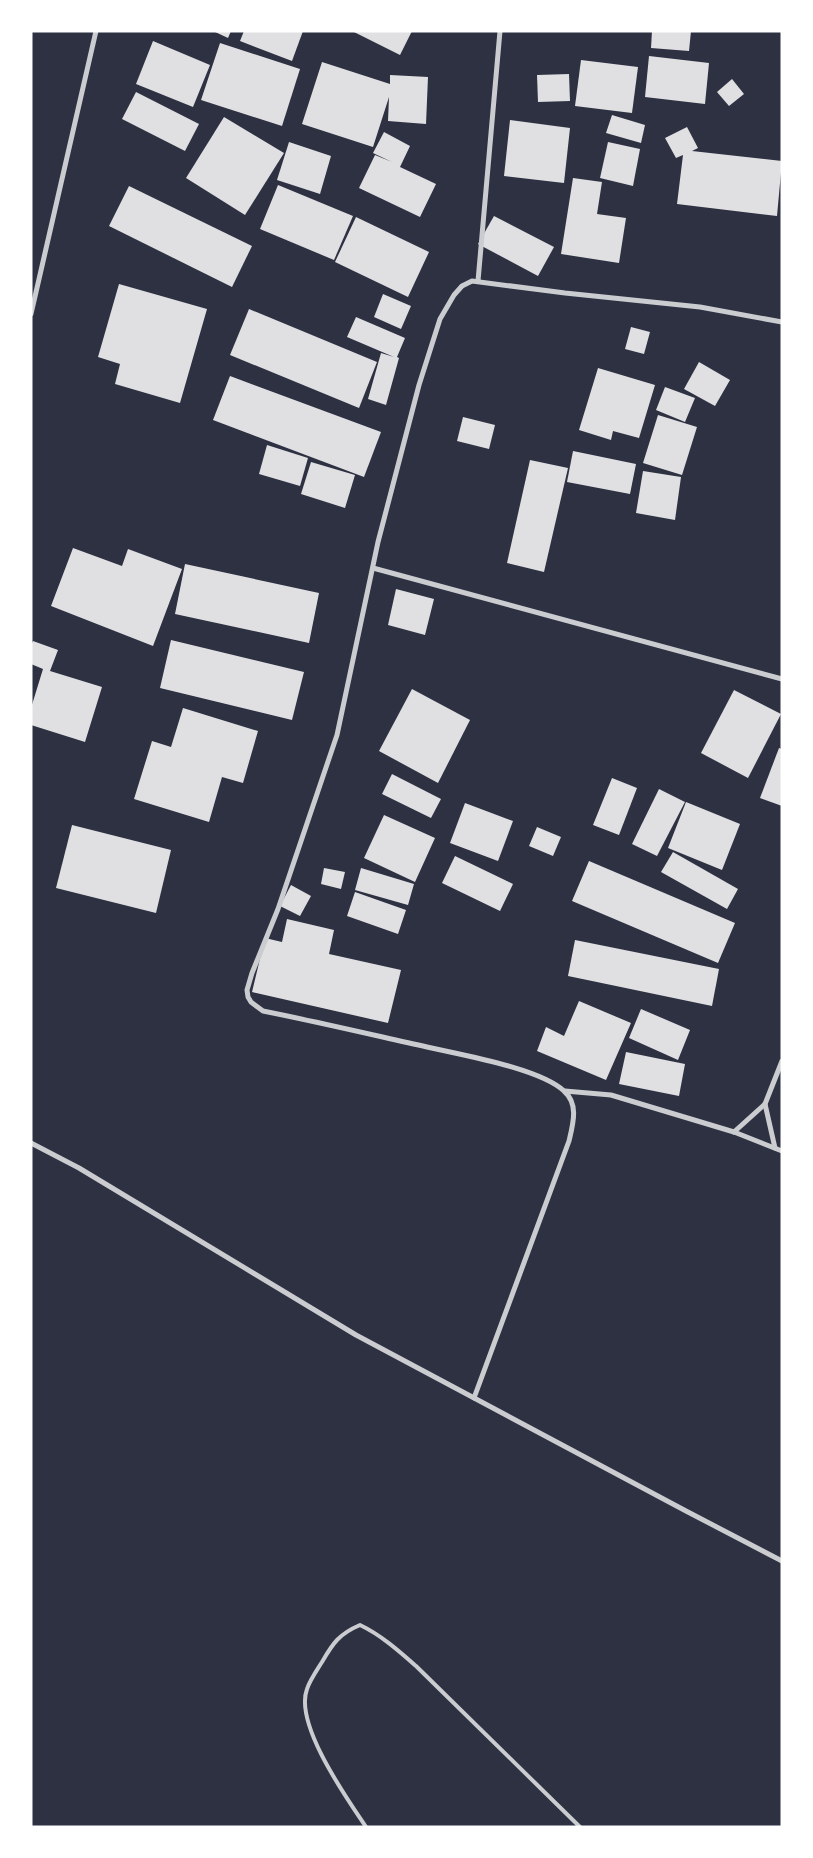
<svg xmlns="http://www.w3.org/2000/svg" width="813" height="1858" viewBox="0 0 813 1858" font-family="'Fira Sans Condensed',sans-serif">
<rect width="100%" height="100%" fill="#2d3142"/>
<g fill="#e0e0e3">
<polygon points="213,31 231,31 228,38"/>
<polygon points="244,31 303,31 292,61 240,41"/>
<polygon points="352,31 412,31 400,55"/>
<polygon points="652,31 691,31 689,51 651,48"/>
<polygon points="153,41 210,65 193,107 136,84"/>
<polygon points="220,43 300,69 282,126 201,100"/>
<polygon points="649,56 709,63 705,104 645,97"/>
<polygon points="581,60 638,67 632,113 575,106"/>
<polygon points="322,62 390,84 390,75 428,77 426,124 388,121 389,97 373,147 302,124"/>
<polygon points="569,74 570,101 538,102 537,75"/>
<polygon points="732,79 744,94 729,106 717,92"/>
<polygon points="136,92 199,124 185,151 122,119"/>
<polygon points="612,115 645,125 641,143 606,133"/>
<polygon points="224,117 284,153 245,215 186,178"/>
<polygon points="510,120 570,128 564,183 504,176"/>
<polygon points="687,127 698,148 692,151 782,161 777,216 677,204 683,155 676,158 665,138"/>
<polygon points="384,132 410,146 400,167 436,184 420,217 359,188 375,155 392,162 373,153"/>
<polygon points="289,142 331,156 320,194 277,180"/>
<polygon points="608,142 640,149 633,186 600,178"/>
<polygon points="573,178 602,182 597,214 626,218 619,263 561,254"/>
<polygon points="278,185 353,216 334,260 260,229"/>
<polygon points="129,186 252,246 232,287 109,226"/>
<polygon points="494,216 554,247 538,276 478,244"/>
<polygon points="356,217 429,252 408,297 335,262"/>
<polygon points="119,284 207,309 180,403 115,384 120,364 98,357"/>
<polygon points="383,294 411,306 401,329 374,317"/>
<polygon points="249,309 377,362 359,408 230,355"/>
<polygon points="356,317 405,338 397,357 399,358 386,405 368,399 381,353 394,357 347,337"/>
<polygon points="631,327 650,332 644,354 625,349"/>
<polygon points="699,362 730,380 715,406 684,389"/>
<polygon points="598,368 655,385 639,438 613,431 611,440 579,430"/>
<polygon points="230,376 381,432 364,477 213,420"/>
<polygon points="665,387 695,398 685,422 656,410"/>
<polygon points="658,415 697,427 682,475 643,463"/>
<polygon points="463,417 495,425 489,449 457,441"/>
<polygon points="267,445 308,458 300,486 259,474"/>
<polygon points="573,451 636,464 630,494 567,482"/>
<polygon points="530,460 568,468 544,572 507,563"/>
<polygon points="311,462 355,475 345,508 301,494"/>
<polygon points="643,471 681,477 675,520 636,513"/>
<polygon points="73,548 122,566 128,549 182,569 153,646 51,606"/>
<polygon points="185,564 319,593 309,643 175,614"/>
<polygon points="396,589 434,599 425,635 388,625"/>
<polygon points="171,640 304,672 292,720 160,688"/>
<polygon points="33,641 58,650 50,671 102,687 85,742 31,725 31,708 43,669 31,664 31,645"/>
<polygon points="412,689 470,720 438,783 379,751"/>
<polygon points="734,690 781,714 748,778 701,753"/>
<polygon points="183,708 258,731 243,783 222,777 209,822 134,799 152,741 171,747"/>
<polygon points="779,748 782,749 782,806 760,798"/>
<polygon points="392,774 441,799 431,818 382,794"/>
<polygon points="612,778 637,788 619,835 593,825"/>
<polygon points="659,789 685,802 657,856 632,844"/>
<polygon points="686,802 740,824 722,870 668,848"/>
<polygon points="465,803 513,821 498,861 450,843"/>
<polygon points="384,815 435,838 415,882 364,858"/>
<polygon points="72,825 171,850 156,913 56,888"/>
<polygon points="537,827 561,837 553,856 529,846"/>
<polygon points="673,852 738,889 727,909 661,872"/>
<polygon points="455,856 513,884 500,911 442,883"/>
<polygon points="589,861 735,923 718,963 572,901"/>
<polygon points="324,868 345,872 341,889 321,884"/>
<polygon points="361,868 414,884 408,905 355,890"/>
<polygon points="291,885 311,896 300,916 280,906"/>
<polygon points="355,892 406,910 398,934 347,916"/>
<polygon points="287,919 334,930 329,954 401,970 388,1023 252,992 265,938 282,942"/>
<polygon points="575,940 719,969 712,1006 568,976"/>
<polygon points="579,1001 631,1023 606,1080 537,1051 546,1027 564,1036"/>
<polygon points="641,1009 690,1030 678,1060 629,1038"/>
<polygon points="626,1052 685,1064 679,1096 619,1084"/>
</g>
<g fill="none" stroke-linecap="round" stroke-linejoin="round">
<path stroke="#caccd0" stroke-width="4" d="M366,1827C346,1797 294,1724 307,1689C310,1680 317,1670 322,1662C333,1643 339,1634 360,1625C381,1635 399,1651 416,1666L580,1827"/>
<g stroke="#caccd0" stroke-width="5">
<polyline points="478,281 500,31"/>
<polyline points="31,314 96,31"/>
<polyline points="373,568 782,679"/>
<polyline points="565,1091 611,1095 734,1132 782,1151"/>
<polyline points="765,1104 775,1148"/>
<polyline points="734,1132 765,1104 782,1061"/>
<polyline points="31,1143 79,1168 356,1335 686,1511 782,1561"/>
<path d="M474,1398L569,1141C573,1124 579,1104 564,1091C539,1068 461,1055 427,1047C373,1035 318,1022 263,1011L251,1002L248,997L247,990L252,973L278,909L337,735L378,542L419,385L440,319L454,295L462,286L472,281L565,293L700,307L782,322"/>
</g>
</g>
<rect width="813" height="1858" fill="none" stroke="#ffffff" stroke-width="65"/>
</svg>
